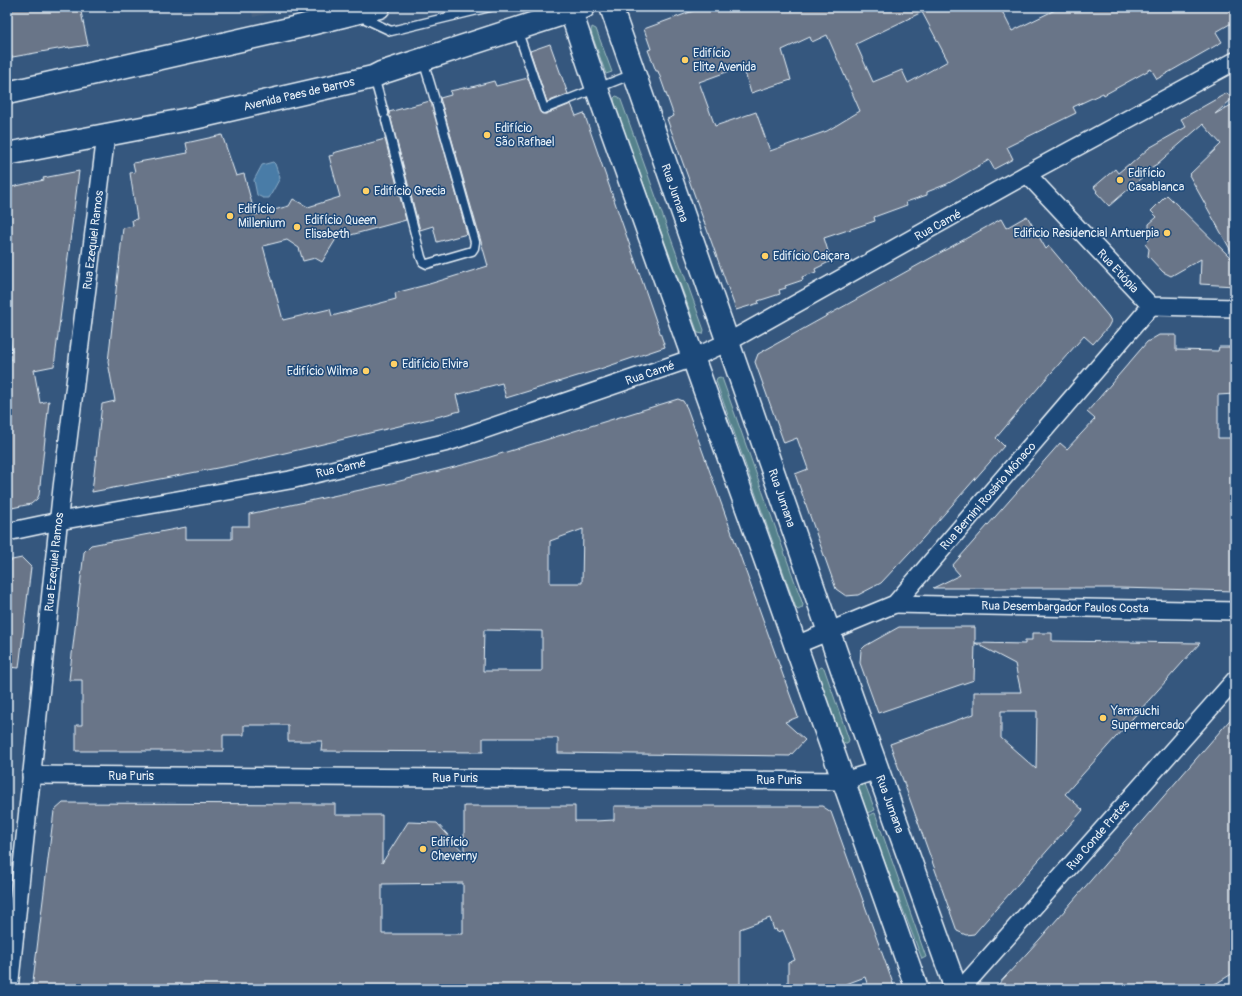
<svg xmlns="http://www.w3.org/2000/svg" width="1242" height="996" viewBox="0 0 1242 996" font-family="Pangolin,sans-serif">
<rect width="100%" height="100%" fill="#35577e"/>
<filter id="ink" filterUnits="userSpaceOnUse"><feTurbulence type="fractalNoise" baseFrequency=".025" numOctaves="2"/><feDisplacementMap in="SourceGraphic" scale="8" xChannelSelector="R" yChannelSelector="G"/><feConvolveMatrix kernelMatrix="1 2 1 2 8 2 1 2 1" color-interpolation-filters="sRGB"/></filter>
<g filter="url(#ink)">
<polygon fill="#456081" points="251,7 298,7 253,17"/>
<g fill="#54828c" stroke="#9ebac2">
<polygon points="592,27 596,29 612,72 606,74 592,35 591,31"/>
<polygon points="616,96 619,97 621,100 704,330 703,334 698,333 614,103 614,98"/>
<polygon points="720,377 722,378 802,602 803,605 802,608 798,610 796,608 716,381 717,378"/>
<polygon points="821,667 824,668 849,740 847,744 845,744 842,742 817,671 819,668"/>
<polygon points="863,779 875,810 867,813 856,782"/>
<polygon points="875,813 926,957 922,959 867,816"/>
</g>
<polygon fill="#4a7ca7" stroke="#89abc7" points="273,162 275,164 280,178 269,198 263,198 257,195 254,180 262,165"/>
<g fill="#697588" stroke="#e8f1f8" fill-rule="evenodd">
<polygon points="7,7 80,7 88,45 69,48 69,47 7,58"/>
<path d="M704,7H1000L1012,31L1061,7H1235V21L1216,32L1222,42L1157,79L1151,69L1104,95L1103,93L1073,107L1076,113L1007,147L1013,159L994,169L989,160L947,184L927,192V195L906,202L907,205L874,217L875,221L824,238L831,261L815,269L816,272L802,277L803,280L785,286L786,288L779,290L780,294L758,301L759,303L736,310L667,119L674,116L658,71H656L648,50L651,49L644,29ZM922,12L948,61L908,83L902,70L873,82L856,44ZM827,35L860,111L827,131L770,151L756,112L715,126L699,82L743,66L751,93L791,80L782,50L810,37L812,42Z"/>
<polygon points="550,44 568,94 547,102 530,51"/>
<polygon points="528,78 541,113 546,114 571,104 576,116 584,113 665,347 597,370 506,398 502,383 456,395 460,411 429,419 238,464 92,492 102,404 115,401 108,362 123,228 133,226 132,220 137,219 130,173 135,172 133,163 188,153 186,143 222,135 236,176 244,174 255,215 289,206 293,199 308,207 340,197 329,156 334,155 333,153 385,139 406,220 336,239 322,262 315,258 303,261 299,248 287,240 263,246 283,320 330,309 332,316 396,299 395,293 426,285 488,266 440,98 451,95 450,91 468,87 468,88 494,81 496,86"/>
<polygon points="1227,93 1232,99 1215,114 1235,103 1235,258 1189,175 1221,144 1203,124 1157,164 1144,172 1146,174 1109,206 1096,192 1097,191 1094,187 1115,169 1118,173 1129,164 1130,165 1149,148 1186,127 1181,119"/>
<polygon points="430,101 432,104 467,234 437,242 433,226 420,230 391,119 389,115 389,112"/>
<polygon points="79,171 54,366 34,370 40,403 49,401 39,495 37,499 31,504 7,509 7,361 11,360 9,351 12,351 7,326 7,188 44,180 43,178"/>
<polygon points="1167,195 1235,262 1235,286 1200,284 1201,259 1171,276 1163,272 1148,256 1149,249 1145,244 1149,240 1149,224 1157,217 1151,211"/>
<polygon points="1027,216 1046,249 1049,246 1108,316 1111,321 1108,327 1093,344 1084,336 1044,381 996,438 1004,446 923,538 881,583 858,595 846,596 836,589 795,474 808,469 797,438 784,443 755,362 758,354 1001,219 1006,228"/>
<polygon points="1159,335 1176,335 1176,350 1218,351 1219,347 1235,347 1235,394 1218,395 1218,438 1235,438 1235,591 1119,588 933,588 960,575 952,566 1060,443 1067,449 1095,419 1087,412 1147,342"/>
<path d="M678,399L683,401L687,408L798,717L785,722L805,740L790,756L558,753V738H483V752L321,751L322,741H288V725H244V735H223V751H76V725H82V680H69L84,552L91,545L186,527V539H232V526H249V514L388,484L474,462ZM583,529L582,583H550V541ZM484,630L542,631V671H483Z"/>
<polygon points="22,558 31,567 19,668 7,667 7,561"/>
<path d="M899,627H975V643L1025,644V640H1032V633H1052V641L1200,643L1065,794L1083,810L974,934L966,935L957,931L890,744L974,714V692H1021L1015,664L975,643L974,680L878,713L860,663L861,650L865,646ZM1001,711H1037L1036,769L1001,738Z"/>
<polygon points="1235,714 1235,972 1207,989 994,989 1039,940"/>
<path d="M63,803L335,804V815H382V863L408,822L437,823L464,853V806H575V821H595L614,820V806H822L831,812L895,989H869L865,977L833,989H788V963L795,960L783,930L777,932L776,929L774,930L770,918L740,929V989H32L54,811ZM463,883V934H382V884Z"/>
</g>
<g fill="none" stroke-linecap="round" stroke-linejoin="round">
<defs>
<g id="service">
<polyline points="361,17 391,31 490,7"/>
<polyline points="517,29 544,109 633,74"/>
<polyline points="423,60 435,100"/>
<polyline points="374,77 384,113"/>
<polyline points="386,120 421,257 423,262 427,264 472,251 474,248 475,242 437,106"/>
</g>
<g id="minor">
<polyline points="1027,174 1151,306 1235,308"/>
<polyline points="7,532 59,521 290,480 448,442 693,358 728,342 1027,174 1235,61"/>
<polyline points="895,604 1235,611"/>
<polyline points="796,645 895,604 1151,306"/>
<polyline points="31,775 844,781 878,770"/>
<polyline points="9,989 62,488 106,135"/>
<polyline points="961,989 1235,680"/>
</g>
<g id="secondary">
<polyline points="611,7 852,698 956,989"/>
<polyline points="571,12 597,89 769,570 917,989"/>
</g>
<g id="primary">
<polyline points="7,93 298,27 379,7"/>
<polyline points="7,154 194,118 373,77 381,73 584,7"/>
</g>
</defs>
<use href="#service" stroke="#e8f1f8" stroke-width="11"/>
<use href="#minor" stroke="#e8f1f8" stroke-width="20"/>
<use href="#secondary" stroke="#e8f1f8" stroke-width="25"/>
<use href="#primary" stroke="#e8f1f8" stroke-width="25"/>
<use href="#service" stroke="#1f4a7a" stroke-width="8"/>
<use href="#minor" stroke="#1f4a7a" stroke-width="17"/>
<use href="#secondary" stroke="#1f4a7a" stroke-width="22"/>
<use href="#primary" stroke="#1f4a7a" stroke-width="22"/>
</g>
</g>
<g fill="#ffd166" stroke="#1f4a7a" stroke-width="1.5">
<circle cx="685" cy="60" r="4"/>
<circle cx="487" cy="135" r="4"/>
<circle cx="1120" cy="180" r="4"/>
<circle cx="366" cy="191" r="4"/>
<circle cx="230" cy="216" r="4"/>
<circle cx="297" cy="227" r="4"/>
<circle cx="1167" cy="233" r="4"/>
<circle cx="765" cy="256" r="4"/>
<circle cx="394" cy="364" r="4"/>
<circle cx="366" cy="371" r="4"/>
<circle cx="1103" cy="718" r="4"/>
<circle cx="423" cy="849" r="4"/>
</g>
<g text-anchor="middle" stroke-width="3" stroke-linejoin="round" paint-order="stroke">
<g font-size="12" fill="#e8f1f8" stroke="#1f4a7a" text-anchor="start">
<text x="693" y="57">Edifício<tspan x="693" dy="14">Elite Avenida</tspan></text>
<text x="495" y="132">Edifício<tspan x="495" dy="14">São Rafhael</tspan></text>
<text x="1128" y="177">Edifício<tspan x="1128" dy="14">Casablanca</tspan></text>
<text x="374" y="195">Edifício Grecia</text>
<text x="238" y="213">Edifício<tspan x="238" dy="14">Millenium</tspan></text>
<text x="305" y="224">Edifício Queen<tspan x="305" dy="14">Elisabeth</tspan></text>
<text x="1159" y="237" text-anchor="end">Edificio Residencial Antuerpia</text>
<text x="773" y="260">Edifício Caiçara</text>
<text x="402" y="368">Edifício Elvira</text>
<text x="358" y="375" text-anchor="end">Edifício Wilma</text>
<text x="1111" y="715">Yamauchi<tspan x="1111" dy="14">Supermercado</tspan></text>
<text x="431" y="846">Edifício<tspan x="431" dy="14">Cheverny</tspan></text>
</g>
<g font-size="12" fill="#e8f1f8" stroke="#1f4a7a">
<text transform="translate(299 94) rotate(-13)" y="4">Avenida Paes de Barros</text>
<text transform="translate(675 193) rotate(71)" y="4">Rua Jumana</text>
<text transform="translate(938 225) rotate(-29)" y="4">Rua Camé</text>
<text transform="translate(93 240) rotate(-83)" y="4">Rua Ezequiel Ramos</text>
<text transform="translate(1118 271) rotate(47)" y="4">Rua Etiópia</text>
<text transform="translate(650 373) rotate(-19)" y="4">Rua Camé</text>
<text transform="translate(341 468) rotate(-13)" y="4">Rua Camé</text>
<text transform="translate(988 496) rotate(-49)" y="4">Rua Bernini Rosário Mônaco</text>
<text transform="translate(782 498) rotate(71)" y="4">Rua Jumana</text>
<text transform="translate(54 562) rotate(-84)" y="4">Rua Ezequiel Ramos</text>
<text transform="translate(1065 607) rotate(1)" y="4">Rua Desembargador Paulos Costa</text>
<text x="131" y="780">Rua Puris</text>
<text x="455" y="782">Rua Puris</text>
<text x="779" y="784">Rua Puris</text>
<text transform="translate(890 804) rotate(70)" y="4">Rua Jumana</text>
<text transform="translate(1098 835) rotate(-49)" y="4">Rua Conde Prates</text>
</g>
</g>
<rect width="1242" height="996" fill="none" stroke="#1f4a7a" stroke-width="24"/>
<rect x="12" y="12" width="1218" height="972" fill="none" stroke="#e8f1f8" stroke-width="1.5" filter="url(#ink)"/>
</svg>
